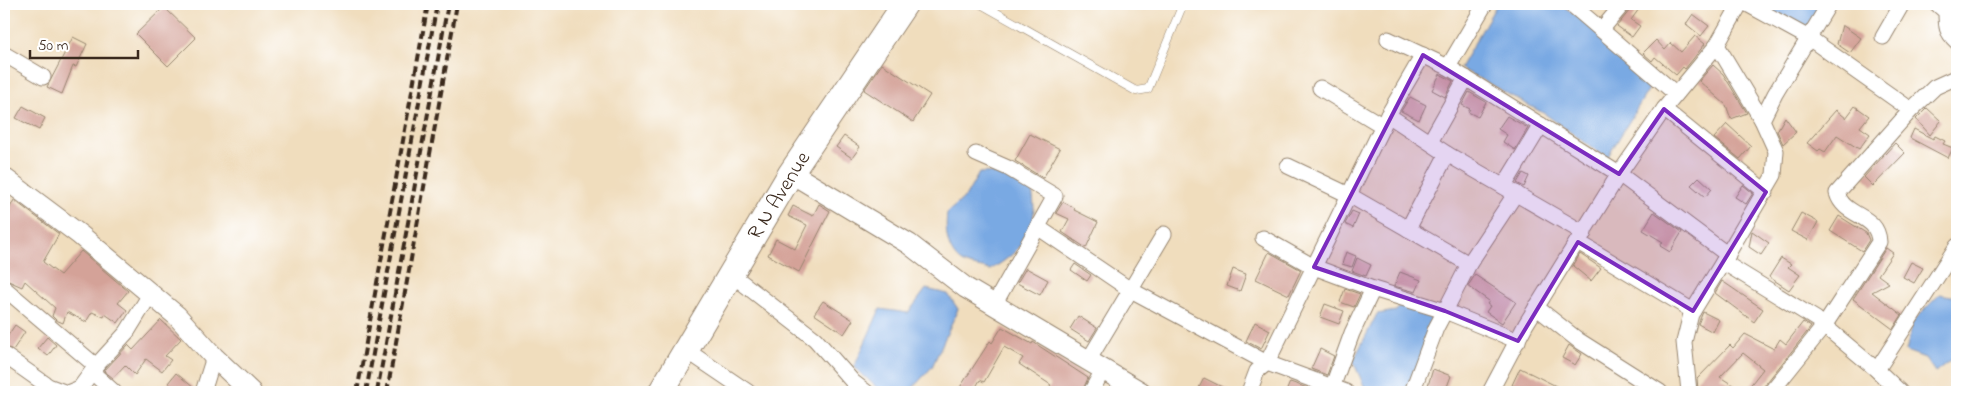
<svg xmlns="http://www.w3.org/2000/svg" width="1961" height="396" viewBox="0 0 1961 396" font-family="'Indie Flower',sans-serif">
<rect width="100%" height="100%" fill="#fff"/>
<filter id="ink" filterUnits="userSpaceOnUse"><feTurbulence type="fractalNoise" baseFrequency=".02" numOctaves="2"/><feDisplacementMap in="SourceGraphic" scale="10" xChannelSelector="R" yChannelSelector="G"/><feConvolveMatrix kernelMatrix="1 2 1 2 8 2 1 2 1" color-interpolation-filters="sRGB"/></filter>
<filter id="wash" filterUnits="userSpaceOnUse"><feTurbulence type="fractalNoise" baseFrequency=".0096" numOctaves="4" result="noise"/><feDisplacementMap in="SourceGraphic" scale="20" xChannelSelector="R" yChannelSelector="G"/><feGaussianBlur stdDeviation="1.12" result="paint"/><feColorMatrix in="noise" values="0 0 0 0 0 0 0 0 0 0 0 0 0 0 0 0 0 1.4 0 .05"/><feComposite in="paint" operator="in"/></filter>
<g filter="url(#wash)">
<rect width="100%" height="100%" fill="#f0ddbd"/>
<g fill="#79a9e3" stroke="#5a6a80">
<polygon points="1497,4 1560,4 1587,23 1653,82 1607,158 1545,114 1460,68"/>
<polygon points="1761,4 1822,4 1804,32"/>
<path d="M1004,172L1031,186C1041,228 1025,249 990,270C981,267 966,266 960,261C946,249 945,230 947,213L966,196L979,173Z"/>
<polygon points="926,289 948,294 958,309 932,367 909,392 882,392 854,367 880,309 908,313"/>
<polygon points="1940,294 1957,297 1957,355 1935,372 1925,358 1906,351 1913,321"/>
<polygon points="1406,299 1442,312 1411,392 1385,392 1364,386 1353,361 1377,314 1396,311"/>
</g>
<g id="blocks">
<g fill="#d4a298">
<polygon points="1632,4 1639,9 1631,20 1640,26 1632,37 1617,26 1630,10"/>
<polygon points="164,7 196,38 168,66 136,34"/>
<polygon points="1693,14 1709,26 1701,36 1686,24"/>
<polygon points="1842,25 1861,38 1850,53 1837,44"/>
<polygon points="1695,36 1705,44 1685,69 1683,67 1676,75 1655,57 1652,61 1643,53 1656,40 1665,50 1671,43 1681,52"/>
<polygon points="73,37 87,44 76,67 73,66 62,94 47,87"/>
<polygon points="882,64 930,95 913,122 864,90"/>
<polygon points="1713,65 1723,74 1747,113 1731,119 1726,105 1699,81"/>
<polygon points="1440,74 1453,81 1445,97 1432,90"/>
<polygon points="1469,92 1486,102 1478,117 1468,112 1470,109 1462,105"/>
<polygon points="1410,97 1426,105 1419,120 1401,111"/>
<polygon points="23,106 45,118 39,130 16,118"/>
<polygon points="1855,106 1869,116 1860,127 1870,134 1859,149 1837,135 1825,152 1820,149 1818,151 1807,143 1836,110 1846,118"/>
<polygon points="1927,108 1941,121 1930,135 1916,119"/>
<polygon points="1507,116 1528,128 1515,150 1503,142 1507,135 1498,129"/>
<polygon points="1785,117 1796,132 1783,144 1777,131"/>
<polygon points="1727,124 1751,146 1740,159 1714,138"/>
<polygon points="1914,129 1933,139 1935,136 1945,141 1943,144 1953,148 1948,158 1910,138"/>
<polygon points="1030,134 1060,149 1043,178 1015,161"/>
<polygon points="844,136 860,147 852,158 836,147"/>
<polygon points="1895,143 1905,153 1873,186 1864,177"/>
<polygon points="1523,173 1529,176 1524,187 1517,183"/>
<polygon points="1699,177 1712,189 1705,197 1691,185"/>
<polygon points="1743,185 1753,193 1746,204 1735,197"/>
<polygon points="14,200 59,234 43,262 60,275 81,251 128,291 118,303 127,310 118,323 105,314 104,317 92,312 86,322 67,312 63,323 56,320 52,316 55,308 25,281 22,287 4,279 4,219"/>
<polygon points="1063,202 1075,208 1074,210 1098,222 1086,248 1062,232 1069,219 1056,213"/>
<polygon points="819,204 830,211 799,272 768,255 776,239 795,249 807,225 788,216 793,206 813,216"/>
<polygon points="1352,211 1359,214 1353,228 1345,224"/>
<polygon points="1654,212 1682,232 1670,252 1660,246 1663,242 1643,230"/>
<polygon points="1801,213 1818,222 1808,240 1791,231"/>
<polygon points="1839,216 1866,233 1869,240 1862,251 1830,231"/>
<polygon points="1752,231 1769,243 1761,255 1749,247"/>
<polygon points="1886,248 1893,253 1878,275 1889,283 1872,292 1902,315 1893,329 1853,299"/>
<polygon points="1269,252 1301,270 1289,295 1256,279"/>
<polygon points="1346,252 1356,256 1352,267 1342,264"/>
<polygon points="1580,254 1601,268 1591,281 1573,266"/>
<polygon points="1357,258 1371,265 1366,276 1352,271"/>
<polygon points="1781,258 1791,264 1788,267 1800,275 1789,290 1769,277"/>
<polygon points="1911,262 1923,268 1914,283 1903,277"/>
<polygon points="1075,264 1091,275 1087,281 1071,270"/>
<polygon points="1026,268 1048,280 1040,295 1017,283"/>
<polygon points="1233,269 1246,274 1240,291 1227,286"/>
<polygon points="1400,272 1421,280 1416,292 1394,286"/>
<polygon points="1475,275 1516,302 1502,323 1486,312 1490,306 1487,304 1489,301 1468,286"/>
<polygon points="1722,281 1763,309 1754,322 1715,293"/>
<polygon points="1345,289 1360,294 1354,307 1340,302"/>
<polygon points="823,301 853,320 844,334 814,314"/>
<polygon points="1325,304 1344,311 1339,324 1320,317"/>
<polygon points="1703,312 1719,320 1713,332 1698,324"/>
<polygon points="1078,316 1097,328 1089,341 1070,329"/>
<polygon points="161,320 181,339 165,356 171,360 162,371 146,359 135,375 125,365 113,378 104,371 128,345 133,350"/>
<polygon points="1255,322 1270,330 1261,349 1246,341"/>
<polygon points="1803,322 1811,327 1764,386 1762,392 1745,392 1763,369 1743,353 1720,377 1744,392 1702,392 1698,389 1697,379 1730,345 1733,348 1745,334 1774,349 1780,339 1786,344"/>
<polygon points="15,325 25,332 13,350 4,346 4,341"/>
<polygon points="1002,327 1032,344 1033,342 1088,378 1082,392 1046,392 1051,385 1019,364 1023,358 1004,347 984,382 980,380 973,392 957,392 990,341 992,343"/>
<polygon points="47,337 56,345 48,356 38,348"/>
<polygon points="1569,345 1582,354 1575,365 1562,358"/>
<polygon points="1320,349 1334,356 1327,375 1311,369"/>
<polygon points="1520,368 1568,392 1513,392 1516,387 1512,385"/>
<polygon points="1433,369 1451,376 1445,392 1426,392"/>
<polygon points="176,373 194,388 194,392 165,392 171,385 168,383"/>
<polygon points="1204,378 1232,392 1197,392"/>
<polygon points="1290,382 1319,392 1286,392"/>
</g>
</g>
</g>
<g filter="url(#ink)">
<use href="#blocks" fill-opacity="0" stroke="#96846e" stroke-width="1"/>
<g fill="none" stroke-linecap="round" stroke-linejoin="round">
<defs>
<polyline id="service" points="981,4 1136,91 1148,89 1183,4"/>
<g id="minor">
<polyline points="1571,4 1676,94"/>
<polyline points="1747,4 1809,38 1911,110"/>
<path d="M1937,4L1946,12C1946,26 1946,32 1957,42"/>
<polyline points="1602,29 1623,4"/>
<polyline points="1883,37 1902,4"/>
<polyline points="1388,39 1448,67 1619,174 1728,255"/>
<polyline points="1717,45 1762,120"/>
<polyline points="4,54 43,77"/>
<polyline points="1448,67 1485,4"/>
<polyline points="1320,88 1383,126"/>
<polyline points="1664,109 1766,192"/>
<polyline points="1388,115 1447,154 1584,233"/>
<polyline points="1430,142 1466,78"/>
<polyline points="976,154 1008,168 1055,196 994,305"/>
<polyline points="1288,166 1349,195 1469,264"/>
<polyline points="1504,186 1541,125"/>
<polyline points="1516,193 1469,264 1445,311 1518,341"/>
<polyline points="1039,228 1129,289 1267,363 1346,392"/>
<polyline points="1408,229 1447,154"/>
<polyline points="1263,238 1314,267 1373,289 1445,311 1436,328 1412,392"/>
<polyline points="1578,242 1693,311"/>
<polyline points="1723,262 1774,175 1776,151 1762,120 1775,94 1829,4"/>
<polyline points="731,274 815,339 853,382 866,392"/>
<polyline points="4,288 96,366"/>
<polyline points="1536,307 1578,340 1660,392"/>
<polyline points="686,350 748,392"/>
<polyline points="4,355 48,386 64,392"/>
<polyline points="1088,361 1164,234"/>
<polyline points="1877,370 1957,246"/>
<polyline points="92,372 114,392"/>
<polyline points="1332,388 1352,333 1373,289"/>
<polyline points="70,392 80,388 96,366 127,332 151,293"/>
<polyline points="203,392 214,357"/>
<polyline points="1091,392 1103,370"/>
<polyline points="1249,392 1257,371 1267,363 1388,115 1423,55"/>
<polyline points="1490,392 1526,324 1619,174 1664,109 1717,45 1740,4"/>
<polyline points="1689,392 1684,342 1691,314 1723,262 1816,319 1877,370 1900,392"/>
<path d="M1771,392L1824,326L1879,242C1878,213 1844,218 1837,193L1911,110L1935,87L1957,77"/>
</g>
<g id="tertiary">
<polyline points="791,173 909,244 966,288 1141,392"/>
<polyline points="4,178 80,235 177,316 214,357 251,392"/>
</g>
<polyline id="primary" points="661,392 791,173 905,4"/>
</defs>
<use href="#service" stroke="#96846e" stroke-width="9"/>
<use href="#minor" stroke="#96846e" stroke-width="17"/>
<use href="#tertiary" stroke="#96846e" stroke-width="22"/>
<use href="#primary" stroke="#96846e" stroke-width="27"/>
<use href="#service" stroke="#fff" stroke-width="8"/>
<use href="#minor" stroke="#fff" stroke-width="15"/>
<use href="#tertiary" stroke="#fff" stroke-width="20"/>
<use href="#primary" stroke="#fff" stroke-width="25"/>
<g stroke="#3b2a1e" stroke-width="4" stroke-dasharray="8 4" stroke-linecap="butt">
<polyline points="357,392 428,4"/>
<polyline points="366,392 437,4"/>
<polyline points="377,392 448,4"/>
<polyline points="387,392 457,4"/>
</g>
</g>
</g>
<path fill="#7b2cbf" fill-opacity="0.2" stroke="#7b2cbf" stroke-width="4" stroke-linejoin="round" d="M1423,55L1619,174L1664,109L1766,192L1693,311L1578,242L1518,341L1445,311L1314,267Z"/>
<g text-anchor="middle" stroke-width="4" stroke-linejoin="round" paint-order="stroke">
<g font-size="21" fill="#3b2a1e" stroke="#fff">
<text transform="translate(778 195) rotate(-58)" y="7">R N Avenue</text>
</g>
</g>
<rect width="1961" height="396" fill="none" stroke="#fff" stroke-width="20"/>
<path d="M30 50v8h108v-8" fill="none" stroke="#3b2a1e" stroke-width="2.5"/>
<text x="38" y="50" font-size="15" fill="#3b2a1e" stroke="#ffffff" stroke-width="4" paint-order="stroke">50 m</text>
</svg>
